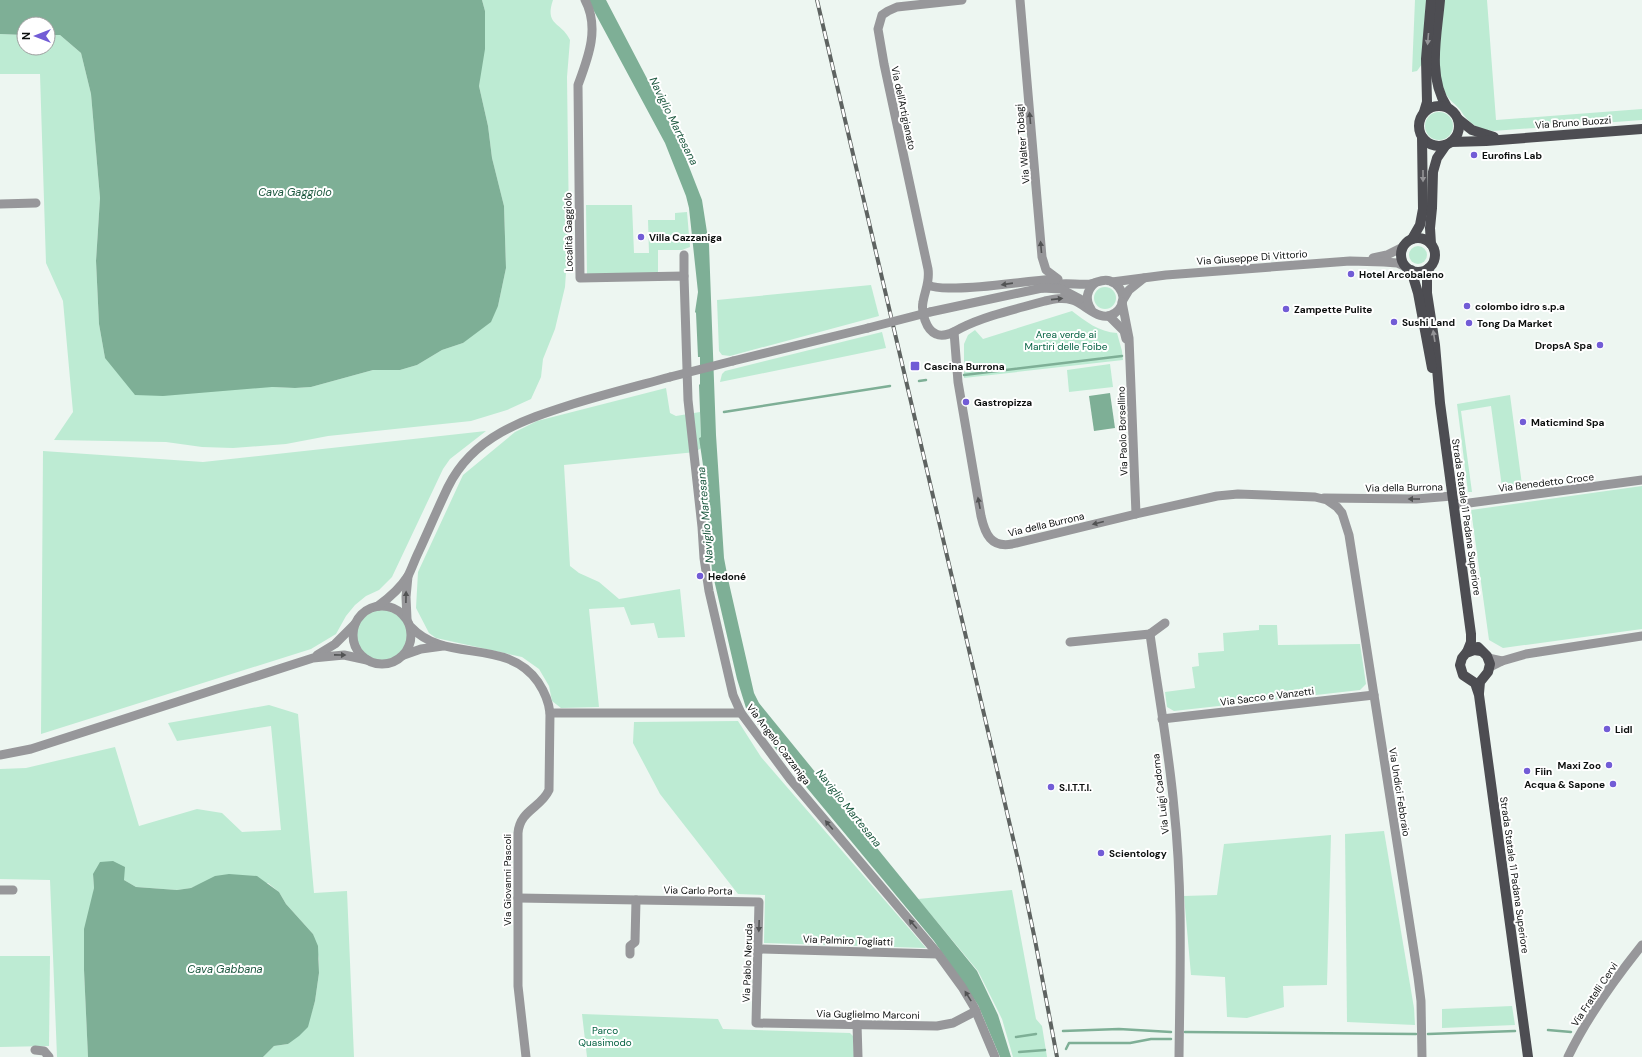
<svg xmlns="http://www.w3.org/2000/svg" width="1642" height="1057" viewBox="0 0 1642 1057" font-family="'DM Sans',sans-serif">
<rect width="100%" height="100%" fill="#edf6f1"/>
<g fill="#bdebd3">
<path d="M482,0H553C544,26 562,22 570,40L567,77L569,228L565,287L555,329L543,359L541,377L531,399L507,410L471,421L328,436L286,444L233,448L202,447L166,442L54,440L73,412L63,301L46,263L40,74H0V34L24,35V48H48V35H60L81,53L91,94L100,198L96,261L99,324L105,358L272,387L295,388L311,387L373,370H400L417,365L442,350L463,343L498,306L506,268L504,206L492,158L488,126L479,86L485,11Z"/>
<polygon points="1415,0 1426,0 1422,64 1417,71 1412,72"/>
<path d="M1443,0H1487L1496,120L1642,109V120L1493,131C1479,130 1468,123 1461,111C1456,104 1448,100 1445,92C1433,67 1441,27 1443,0Z"/>
<circle cx="1439" cy="126" r="14"/>
<polygon points="586,205 632,205 634,253 649,253 648,220 675,220 675,213 687,212 690,247 682,250 658,250 658,274 587,275"/>
<circle cx="1418" cy="255" r="9"/>
<polygon points="871,285 879,316 730,356 722,355 719,351 717,300"/>
<circle cx="1105" cy="298" r="11"/>
<path d="M1072,311C1085,321 1099,332 1117,333L1122,351L1123,360L964,378V344L968,335L975,330L983,339Z"/>
<polygon points="882,332 886,348 720,382 722,374 725,371"/>
<polygon points="1110,364 1113,387 1069,392 1067,370"/>
<polygon points="666,388 670,413 676,416 700,412 701,437 699,438 701,448 696,452 564,465 570,566 579,573 599,582 619,599 680,589 685,637 658,638 654,623 631,625 624,607 589,609 599,707 561,708 552,701 549,686 539,669 522,657 436,638 429,633 416,608 418,572 463,475 515,432 537,421"/>
<polygon points="1510,395 1522,485 1502,487 1491,406 1461,411 1472,492 1468,492 1457,404"/>
<polygon points="486,431 450,459 443,469 392,577 379,590 366,596 355,605 346,616 336,634 311,649 41,734 43,451 203,462"/>
<polygon points="1642,486 1642,629 1503,648 1489,640 1471,510"/>
<circle cx="382" cy="635" r="25"/>
<polygon points="1259,625 1277,625 1278,645 1360,644 1366,684 1360,690 1174,711 1167,707 1165,692 1195,688 1192,667 1199,666 1198,653 1224,651 1223,633 1259,630"/>
<polygon points="269,705 298,714 314,893 347,891 354,1057 263,1057 274,1046 288,1044 311,1014 315,1001 319,973 319,959 313,934 286,904 279,892 268,883 203,883 191,888 177,890 150,888 136,887 124,880 93,874 94,888 84,970 88,1057 57,1057 50,880 0,879 0,769 26,768 115,747 139,826 197,809 222,813 242,832 281,830 271,726 177,741 168,723"/>
<polygon points="738,721 761,757 926,948 764,943 765,895 738,894 660,794 633,743 634,722"/>
<polygon points="1384,831 1414,1008 1415,1025 1347,1022 1345,834"/>
<polygon points="1331,835 1327,985 1283,986 1284,1007 1247,1018 1227,1017 1225,977 1191,975 1184,896 1217,895 1224,844"/>
<polygon points="1012,890 1036,1019 1042,1026 1047,1057 1013,1057 1002,1019 978,971 918,899"/>
<polygon points="0,956 50,956 49,1046 0,1047"/>
<polygon points="1512,1006 1515,1025 1442,1028 1442,1009"/>
<polygon points="582,1014 718,1019 723,1029 850,1033 853,1036 854,1057 587,1057"/>
</g>
<g fill="#7eaf96">
<polygon points="0,0 482,0 485,11 485,49 479,86 488,126 492,158 504,206 506,268 498,306 491,322 463,343 442,350 417,365 400,370 373,370 311,387 295,388 272,387 163,396 135,395 105,358 99,324 96,261 100,198 91,94 81,53 60,35 48,35 48,24 24,24 24,35 0,34"/>
<polygon points="588,0 606,0 677,136 702,200 709,245 716,435 724,558 728,579 754,693 759,703 977,971 998,1015 1011,1057 1000,1057 978,1005 934,941 783,759 746,708 737,679 712,571 704,472 699,438 701,437 699,385 700,384 700,357 698,357 696,313 695,312 698,292 689,208 686,196 665,143"/>
<polygon points="1110,393 1115,428 1094,431 1089,396"/>
<polygon points="113,861 125,867 124,880 136,887 177,890 191,888 215,876 229,874 257,876 279,892 286,904 313,934 318,946 319,973 315,1001 308,1027 299,1036 288,1044 274,1046 263,1057 88,1057 84,970 84,929 94,888 93,874 100,862"/>
</g>
<g fill="none" stroke-linecap="round" stroke-linejoin="round">
<g stroke="#7eaf96" stroke-width="2.5">
<polyline points="964,375 1122,356"/>
<polyline points="919,381 926,380"/>
<polyline points="724,412 890,386"/>
<polyline points="1548,1030 1571,1032"/>
<polyline points="1063,1031 1119,1029 1171,1032"/>
<polyline points="1185,1032 1416,1034"/>
<polyline points="1428,1034 1515,1031"/>
<polyline points="1016,1037 1036,1034"/>
<polyline points="1066,1049 1069,1043 1130,1043 1151,1039 1171,1039"/>
<polyline points="1019,1052 1045,1050"/>
</g>
<g stroke="#97979a" stroke-width="9">
<path d="M585,0C600,28 588,58 578,85L580,278L684,276L688,400L702,527L704,558L709,591L733,695L741,713L790,779L938,954L962,987L974,1007L995,1057"/>
<path d="M962,0L897,7L888,11L882,15L878,29L884,64L928,269C930,282 925,290 923,302C921,312 926,330 936,334C944,338 954,332 961,328C987,315 1017,309 1045,301C1054,299 1063,297 1072,300C1086,304 1100,324 1115,313C1121,309 1123,303 1123,297C1122,290 1117,283 1110,281C1103,278 1097,283 1090,284C1073,285 1059,281 1042,288"/>
<polyline points="1020,0 1042,257 1046,270 1058,279"/>
<polyline points="0,204 36,203"/>
<polyline points="684,255 684,276"/>
<polyline points="1373,258 1387,255 1403,247"/>
<polyline points="1112,282 1166,275 1350,261 1384,262 1397,263 1406,267"/>
<path d="M928,285C937,289 946,288 956,288C989,288 1022,281 1056,279"/>
<polyline points="1123,300 1129,290 1144,278"/>
<polyline points="1122,302 1129,338 1136,514"/>
<path d="M1091,309C1085,300 1086,291 1095,283"/>
<polyline points="930,312 1042,288 1061,289 1080,299"/>
<polyline points="1109,316 1124,331 1126,339"/>
<path d="M954,332L958,382L981,516C985,534 991,548 1012,544L1136,514L1217,496L1238,494L1315,497L1327,500L1337,507L1342,513L1349,535L1418,977L1421,1001L1422,1057"/>
<polyline points="733,361 868,328"/>
<polyline points="1324,498 1416,499 1452,496"/>
<polyline points="1454,505 1642,480"/>
<circle cx="382" cy="635" r="29"/>
<path d="M378,606C389,598 401,587 408,576C412,568 415,559 419,551C429,529 438,508 448,487C473,436 523,420 573,404C605,394 637,386 670,377"/>
<polyline points="407,619 406,597 408,576"/>
<path d="M411,627C445,664 507,637 538,682C544,691 549,703 550,713"/>
<path d="M1150,634C1158,692 1169,750 1174,808C1183,891 1180,974 1179,1057"/>
<polyline points="1150,634 1165,623"/>
<polyline points="1070,642 1150,634"/>
<polyline points="317,655 335,644 355,624"/>
<polyline points="404,655 421,649 443,646"/>
<polyline points="1488,658 1502,661 1490,667"/>
<polyline points="1502,661 1526,654 1642,636"/>
<polyline points="1162,719 1374,695"/>
<polyline points="0,755 31,749 313,658 344,655 367,660"/>
<polyline points="0,890 13,890"/>
<polyline points="518,898 759,902 756,1023 937,1026 953,1023 976,1011"/>
<polyline points="758,949 938,954"/>
<polyline points="630,954 630,946 635,942 636,900"/>
<polyline points="857,1024 858,1057"/>
<polyline points="35,1050 44,1051 49,1057"/>
<path d="M526,1057L518,986V833C520,810 541,808 549,790L550,713H741"/>
<path d="M1568,1057C1587,1017 1614,980 1642,945"/>
</g>
<g stroke="#4d4d52" stroke-width="10">
<path d="M1440,0C1437,35 1427,76 1447,107"/>
<circle cx="1439" cy="126" r="20"/>
<polyline points="1424,112 1427,102 1426,59 1431,0"/>
<polyline points="1458,119 1472,130 1494,137"/>
<polyline points="1451,142 1486,141 1642,129"/>
<circle cx="1418" cy="255" r="17"/>
<polyline points="1412,239 1420,225 1423,209 1422,137"/>
<polyline points="1431,244 1430,228 1432,208 1433,172 1437,158 1446,145"/>
<polyline points="1429,268 1427,276 1427,293 1435,345 1440,403 1471,634 1471,642 1467,652"/>
<polyline points="1411,270 1418,293 1432,368"/>
<polyline points="1478,647 1487,656 1490,664 1488,672 1480,682 1479,693"/>
<polyline points="1481,651 1474,650 1466,653 1462,658 1460,665 1463,675 1475,683 1479,695 1528,1057"/>
</g>
<defs>
<polyline id="rail" points="817,0 1020,868 1035,940 1057,1057"/>
</defs>
<use href="#rail" stroke="#5e6361" stroke-width="4"/>
<use href="#rail" stroke="#fff" stroke-width="2.5" stroke-dasharray="8" stroke-linecap="butt"/>
<g stroke="#97979a" stroke-width="9">
<polyline points="868,328 930,312"/>
<polyline points="670,377 733,361"/>
</g>
</g>
<defs><path id="oneway-solid" d="M-6-.8H1V-3.2L6.5 0L1 3.2V.8H-6Z"/></defs>
<g fill="#949497">
<use href="#oneway-solid" transform="translate(1428 39) rotate(95)"/>
<use href="#oneway-solid" transform="translate(1423 176) rotate(90)"/>
<use href="#oneway-solid" transform="translate(1434 336) rotate(-99)"/>
</g>
<g fill="#525354">
<use href="#oneway-solid" transform="translate(1030 118) rotate(-95)"/>
<use href="#oneway-solid" transform="translate(1041 247) rotate(-95)"/>
<use href="#oneway-solid" transform="translate(1007 284) rotate(172)"/>
<use href="#oneway-solid" transform="translate(1057 299) rotate(-6)"/>
<use href="#oneway-solid" transform="translate(1414 499) rotate(-180)"/>
<use href="#oneway-solid" transform="translate(979 503) rotate(-101)"/>
<use href="#oneway-solid" transform="translate(1098 523) rotate(166)"/>
<use href="#oneway-solid" transform="translate(406 597) rotate(-89)"/>
<use href="#oneway-solid" transform="translate(340 655) rotate(1)"/>
<use href="#oneway-solid" transform="translate(829 825) rotate(-130)"/>
<use href="#oneway-solid" transform="translate(913 924) rotate(-130)"/>
<use href="#oneway-solid" transform="translate(759 926) rotate(92)"/>
<use href="#oneway-solid" transform="translate(968 996) rotate(-122)"/>
</g>
<g fill="#725cd6" stroke="#fff" stroke-width="1.5">
<circle cx="1474" cy="155" r="4"/>
<circle cx="641" cy="237" r="4"/>
<circle cx="1351" cy="274" r="4"/>
<circle cx="1467" cy="306" r="4"/>
<circle cx="1286" cy="309" r="4"/>
<circle cx="1394" cy="322" r="4"/>
<circle cx="1469" cy="323" r="4"/>
<circle cx="1600" cy="345" r="4"/>
<rect x="910" y="361" width="10" height="10" rx="2"/>
<circle cx="966" cy="402" r="4"/>
<circle cx="1523" cy="422" r="4"/>
<circle cx="700" cy="576" r="4"/>
<circle cx="1607" cy="729" r="4"/>
<circle cx="1609" cy="765" r="4"/>
<circle cx="1527" cy="771" r="4"/>
<circle cx="1613" cy="784" r="4"/>
<circle cx="1051" cy="787" r="4"/>
<circle cx="1101" cy="853" r="4"/>
</g>
<g text-anchor="middle" stroke-width="4" stroke-linejoin="round" paint-order="stroke">
<g font-size="10" fill="#0c0f0e" stroke="#fff">
<text transform="translate(904 108) rotate(78)" y="4">Via dell'Artigianato</text>
<text transform="translate(1573 122) rotate(-4)" y="4">Via Bruno Buozzi</text>
<text transform="translate(1022 144) rotate(-95)" y="4">Via Walter Tobagi</text>
<text transform="translate(568 232) rotate(-91)" y="4">Località Gaggiolo</text>
<text transform="translate(1252 257) rotate(-4)" y="4">Via Giuseppe Di Vittorio</text>
<text transform="translate(1122 431) rotate(-92)" y="4">Via Paolo Borsellino</text>
<text transform="translate(1546 482) rotate(-7)" y="4">Via Benedetto Croce</text>
<text transform="translate(1404 487) rotate(-1)" y="4">Via della Burrona</text>
<text transform="translate(1467 517) rotate(82)" y="4">Strada Statale 11 Padana Superiore</text>
<text transform="translate(1046 524) rotate(-13)" y="4">Via della Burrona</text>
<text transform="translate(1267 696) rotate(-7)" y="4">Via Sacco e Vanzetti</text>
<text transform="translate(779 744) rotate(53)" y="4">Via Angelo Cazzaniga</text>
<text transform="translate(1400 792) rotate(81)" y="4">Via Undici Febbraio</text>
<text transform="translate(1160 794) rotate(-97)" y="4">Via Luigi Cadorna</text>
<text transform="translate(1515 875) rotate(82)" y="4">Strada Statale 11 Padana Superiore</text>
<text transform="translate(507 880) rotate(-90)" y="4">Via Giovanni Pascoli</text>
<text transform="translate(698 890) rotate(1)" y="4">Via Carlo Porta</text>
<text transform="translate(848 940) rotate(2)" y="4">Via Palmiro Togliatti</text>
<text transform="translate(747 963) rotate(-88)" y="4">Via Pablo Neruda</text>
<text transform="translate(1594 994) rotate(-56)" y="4">Via Fratelli Cervi</text>
<text transform="translate(868 1014) rotate(1)" y="4">Via Guglielmo Marconi</text>
</g>
<g font-size="10" font-weight="bold" fill="#0c0f0e" stroke="#fff" text-anchor="start">
<text x="1482" y="159">Eurofins Lab</text>
<text x="649" y="241">Villa Cazzaniga</text>
<text x="1359" y="278">Hotel Arcobaleno</text>
<text x="1475" y="310">colombo idro s.p.a</text>
<text x="1294" y="313">Zampette Pulite</text>
<text x="1402" y="326">Sushi Land</text>
<text x="1477" y="327">Tong Da Market</text>
<text x="1592" y="349" text-anchor="end">DropsA Spa</text>
<text x="924" y="370">Cascina Burrona</text>
<text x="974" y="406">Gastropizza</text>
<text x="1531" y="426">Maticmind Spa</text>
<text x="708" y="580">Hedoné</text>
<text x="1615" y="733">Lidl</text>
<text x="1601" y="769" text-anchor="end">Maxi Zoo</text>
<text x="1535" y="775">Fiin</text>
<text x="1605" y="788" text-anchor="end">Acqua &amp; Sapone</text>
<text x="1059" y="791">S.I.T.T.I.</text>
<text x="1109" y="857">Scientology</text>
</g>
<g font-size="10" fill="#056242" stroke="#fff">
<text x="1066" y="338">Area verde ai<tspan x="1066" dy="12">Martiri delle Foibe</tspan></text>
<text x="605" y="1034">Parco<tspan x="605" dy="12">Quasimodo</tspan></text>
</g>
<g font-size="11" font-style="italic" fill="#1b573e" stroke="#fff">
<text transform="translate(674 121) rotate(64)" y="4">Naviglio Martesana</text>
<text x="295" y="196">Cava Gaggiolo</text>
<text transform="translate(705 515) rotate(-95)" y="4">Naviglio Martesana</text>
<text transform="translate(849 808) rotate(51)" y="4">Naviglio Martesana</text>
<text x="225" y="973">Cava Gabbana</text>
</g>
</g>
<g transform="translate(36 36) rotate(270)"><circle r="19" fill="#ffffff" stroke="#9e9f9f"/>
<path d="M0-3L7 15L0 10L-7 15Z" fill="#725cd6"/>
<text y="-6" font-size="11" font-weight="bold" text-anchor="middle" fill="#0c0f0e">N</text>
</g>
</svg>
